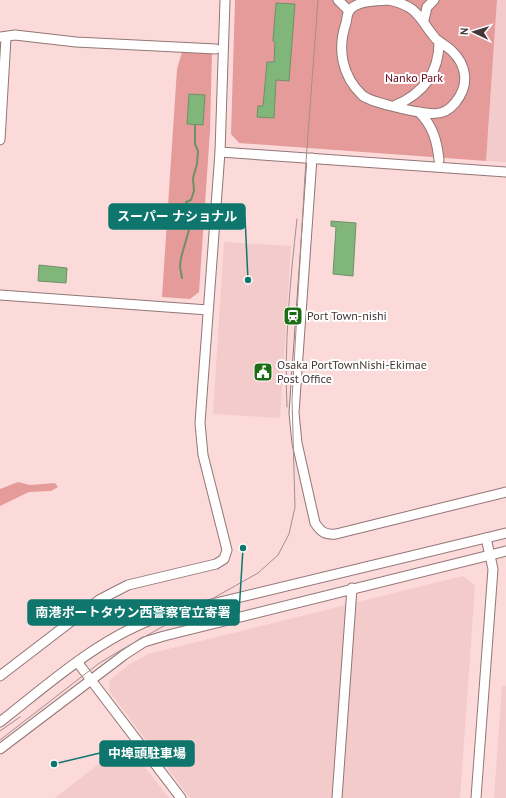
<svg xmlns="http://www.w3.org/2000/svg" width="506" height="798" viewBox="0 0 506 798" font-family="'PT Sans','Noto Sans JP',sans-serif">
<rect width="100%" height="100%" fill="#fcdada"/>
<g fill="#f3cbca">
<polygon points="497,0 506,0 506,162 486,161"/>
<polygon points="224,242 291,246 280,418 213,414"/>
<polygon points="463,576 475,586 460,798 190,798 109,691 110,680 130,664 148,654"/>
<polygon points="502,686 506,686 506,798 494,798"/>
<polygon points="126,743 169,798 55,798"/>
</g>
<g fill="#e69b9b">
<polygon points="235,0 497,0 486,161 239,143 231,134"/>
<polygon points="182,52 212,53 210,131 199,292 190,299 162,297 177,69"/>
<polygon points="18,482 30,485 55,483 58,487 51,491 29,492 0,506 0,489"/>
</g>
<g fill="#81b67b" stroke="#6f9067">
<polygon points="276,3 295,4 289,81 276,80 274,118 257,117 258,106 263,106 267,62 274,62 275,42 273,41"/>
<polygon points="189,94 205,95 203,125 187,124"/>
<polygon points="331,221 356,223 353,276 333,274 336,227 331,226"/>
<polygon points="39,265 67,268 66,283 38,281"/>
</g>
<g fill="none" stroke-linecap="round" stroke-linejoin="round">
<polyline stroke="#6f9067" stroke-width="2" points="182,278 180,267 181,258 190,226 186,202 191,200 194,191 193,178 197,164 198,151 195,144 195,125"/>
<defs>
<g id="minor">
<polyline points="338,0 349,11"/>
<path d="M389,0C420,7 418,18 436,39C441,43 446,46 451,50C467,65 470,85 455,103C447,113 438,115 426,113C414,112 369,102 362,95C342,76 337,49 346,23C347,19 347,14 349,11C357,0 377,1 389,0Z"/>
<polyline points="424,20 427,7 434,0"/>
<polyline points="0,37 15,35 76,42 216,49"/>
<path d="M394,106C423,94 439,73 439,42"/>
<path d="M419,112C433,126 437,141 439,160"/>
<polyline points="0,140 6,38"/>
<polyline points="220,152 506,172"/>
<path d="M312,158L294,413L297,443L315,523C321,532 325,535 336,534L506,492"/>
<polyline points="0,295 208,310"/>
<polyline points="78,663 181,798"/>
<polyline points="0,676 99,600 128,585 216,564 224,559 227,550 203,455 200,423 220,152 225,0"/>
<path d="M0,722C50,683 101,636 162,616L506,533"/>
<polyline points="0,749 124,655 144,642 164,636 506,551"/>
<polyline points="337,798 352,588"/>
<polyline points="476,798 493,569 486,538"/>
</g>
</defs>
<use href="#minor" stroke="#937675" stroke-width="11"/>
<use href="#minor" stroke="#fff" stroke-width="9"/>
<g stroke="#a58d8d" stroke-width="1">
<path d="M287,407C284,344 290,282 297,219"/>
<polyline points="0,731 20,717"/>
<polyline points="0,740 98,664 121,650 258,573 278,555 289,534 295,507 292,399 305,175 318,0"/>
</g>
</g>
<defs>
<symbol id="station-square" viewBox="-11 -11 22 22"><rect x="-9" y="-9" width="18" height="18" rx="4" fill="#1c6e14" stroke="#fff"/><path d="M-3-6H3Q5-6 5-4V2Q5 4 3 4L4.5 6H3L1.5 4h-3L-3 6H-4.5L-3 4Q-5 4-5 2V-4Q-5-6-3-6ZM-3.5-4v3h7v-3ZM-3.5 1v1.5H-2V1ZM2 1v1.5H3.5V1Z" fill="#fff"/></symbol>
<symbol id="civic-square" viewBox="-11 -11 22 22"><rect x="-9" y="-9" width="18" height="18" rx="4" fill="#1c6e14" stroke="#fff"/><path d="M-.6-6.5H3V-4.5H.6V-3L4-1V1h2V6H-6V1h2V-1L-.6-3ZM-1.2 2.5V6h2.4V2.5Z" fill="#fff"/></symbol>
</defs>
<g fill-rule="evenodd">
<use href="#station-square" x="282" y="305" width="22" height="22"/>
<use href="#civic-square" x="252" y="361" width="22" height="22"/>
</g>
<g text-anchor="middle" stroke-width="4" stroke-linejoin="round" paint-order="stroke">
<g font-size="12" fill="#690318" stroke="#fff">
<text x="414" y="82">Nanko Park</text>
</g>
<g font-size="12" fill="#443737" stroke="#fff" text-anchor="start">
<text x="307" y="320">Port Town-nishi</text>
<text x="277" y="369">Osaka PortTownNishi-Ekimae<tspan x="277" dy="14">Post Office</tspan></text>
</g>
</g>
<path fill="none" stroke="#0f766e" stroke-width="1.5" d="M248 280L245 217M243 548L239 613M54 764L100 753"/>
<g fill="#0f766e" stroke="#fff" stroke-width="1.5">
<circle cx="248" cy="280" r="4"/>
<circle cx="243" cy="548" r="4"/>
<circle cx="54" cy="764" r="4"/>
</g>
<g fill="#0f766e" stroke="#0f766e" stroke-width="1.5">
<rect x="109" y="204" width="136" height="25" rx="4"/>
<rect x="28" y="600" width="211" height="25" rx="4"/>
<rect x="100" y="741" width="94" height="25" rx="4"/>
</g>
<g font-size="13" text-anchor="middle" font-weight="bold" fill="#fff">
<text x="177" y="221">スーパー ナショナル</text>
<text x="133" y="617">南港ポートタウン西警察官立寄署</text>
<text x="147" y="758">中埠頭駐車場</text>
</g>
<g transform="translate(474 32) rotate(274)" stroke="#ffffff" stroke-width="3" paint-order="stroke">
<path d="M0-3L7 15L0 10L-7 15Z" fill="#443737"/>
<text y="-6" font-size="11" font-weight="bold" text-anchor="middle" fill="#443737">N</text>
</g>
</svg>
